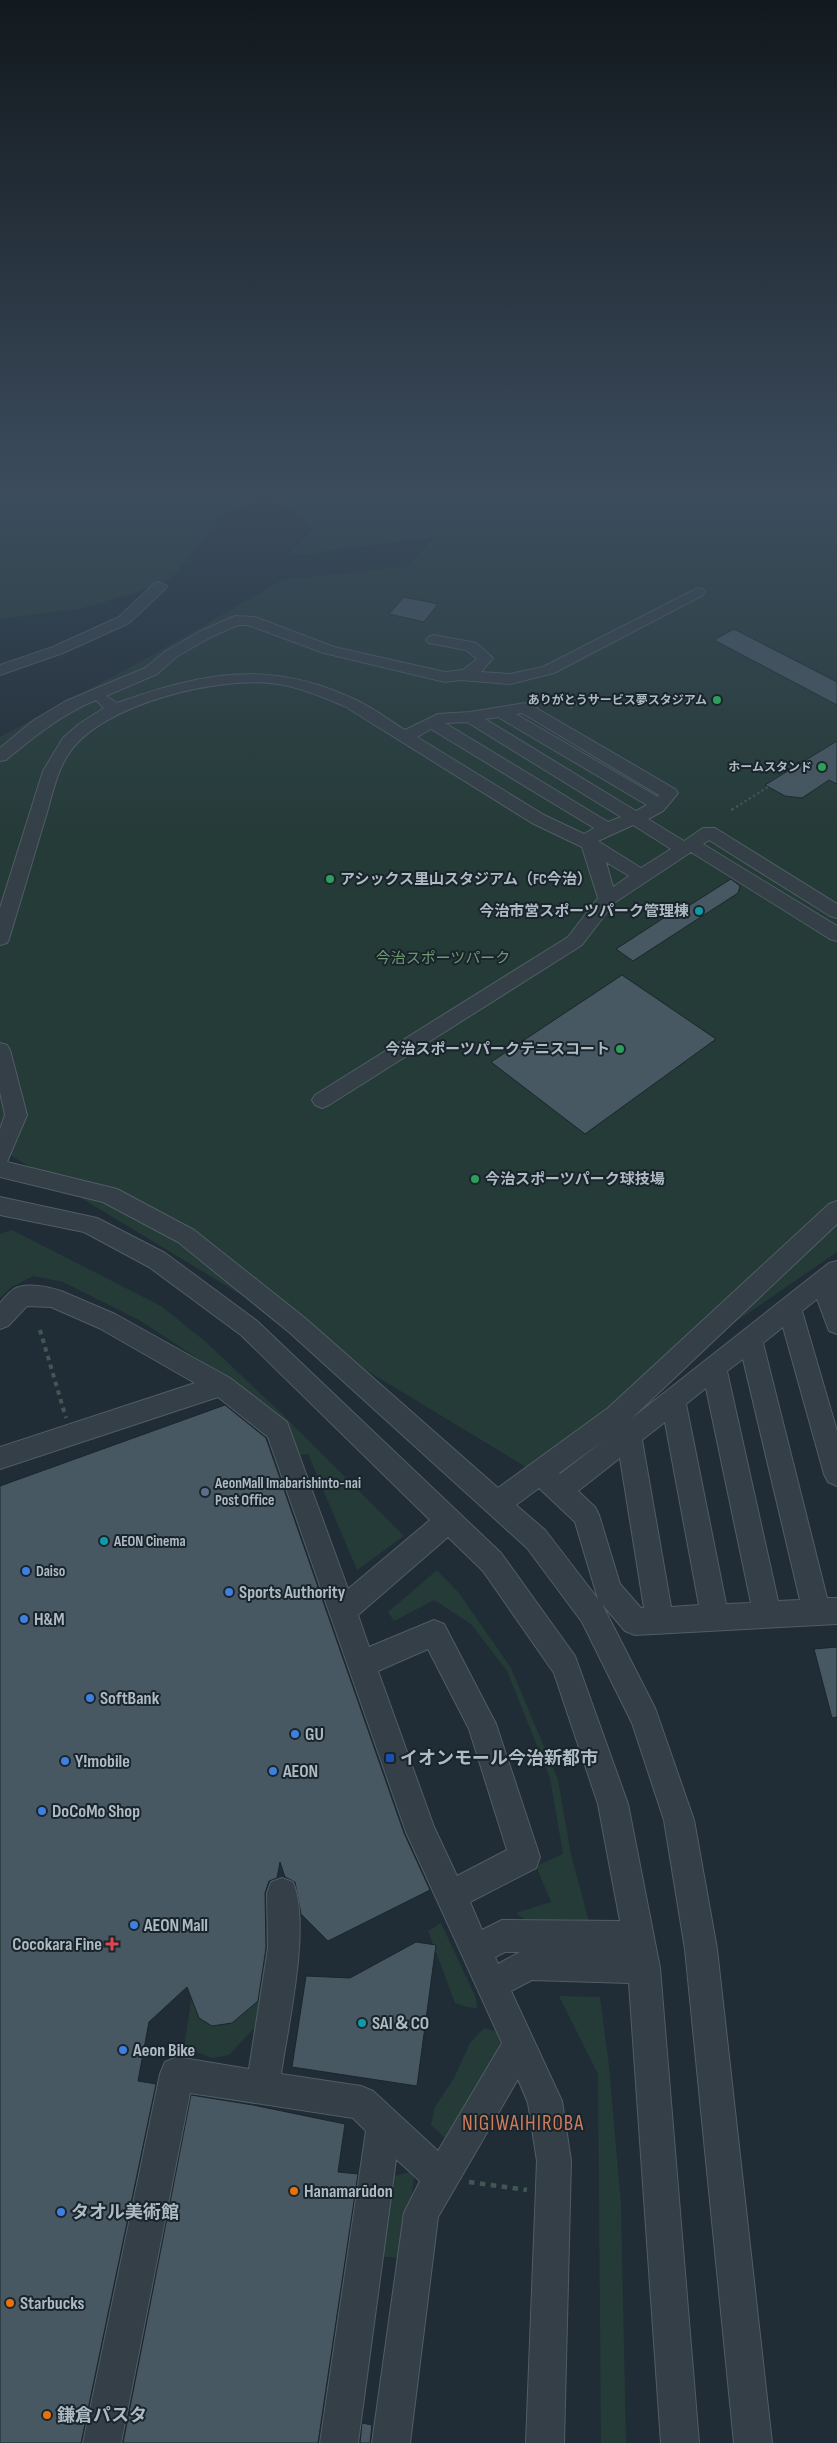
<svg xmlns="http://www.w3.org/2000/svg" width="837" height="2443" viewBox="0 0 837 2443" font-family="'Sofia Sans Condensed','Noto Sans JP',sans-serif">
<rect width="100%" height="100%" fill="#202d36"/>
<g fill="#253b38">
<polygon points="0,489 837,489 837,1252 526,1467 0,1149 0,737 142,661 282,580 406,567 436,537 287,556 313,530 289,506 263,501 225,512 172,578 132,594 79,609 0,619"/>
<polygon points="12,1230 161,1306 206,1342 281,1413 404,1536 357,1570 308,1454 296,1456 281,1422 200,1360 139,1320 63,1282 33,1276 10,1288 0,1298 0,1234"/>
<polygon points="437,1570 459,1593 511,1668 558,1780 571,1854 589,1922 535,1927 516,1913 551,1902 536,1866 563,1854 550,1778 507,1671 471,1624 434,1600 394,1621 388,1612"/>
<polygon points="260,1918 276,1940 256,2026 229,2055 212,2058 184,2047 196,1968"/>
<polygon points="441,1923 476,1998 477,2008 467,2007 455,2003 428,1931"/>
<polygon points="559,1996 600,1997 609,2066 621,2204 626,2443 601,2443 598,2074"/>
<polygon points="484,2028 497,2032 501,2048 474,2099 445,2138 431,2125 435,2107 454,2078 470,2043"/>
<polygon points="415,2171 402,2258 375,2256 388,2191 394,2176"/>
</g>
<g fill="#485862" stroke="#1b262d">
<polygon points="404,597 438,604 424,622 389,614"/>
<polygon points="734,629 837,682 837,705 714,640"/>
<polygon points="837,741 837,784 829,780 802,798 785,796 765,785"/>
<polygon points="731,879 740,886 738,893 633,961 616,949 676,910 679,912"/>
<polygon points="622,975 716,1039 585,1134 491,1062"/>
<polygon points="225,1405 266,1438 404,1833 430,1890 328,1941 301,1914 295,1882 285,1877 280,1862 277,1878 269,1881 265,1893 266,1948 258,2001 232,2023 212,2026 199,2018 187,1987 149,2022 138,2081 156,2084 81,2443 0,2443 0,1486"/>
<polygon points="837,1647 837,1717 832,1718 814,1649"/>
<polygon points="416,1942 436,1945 417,2086 292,2067 306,1976 350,1978"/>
<polygon points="191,2095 253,2105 345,2124 338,2172 358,2174 318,2443 123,2443"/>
<polygon points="362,2423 372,2425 370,2443 360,2443"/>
</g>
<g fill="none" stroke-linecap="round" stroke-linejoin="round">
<defs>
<g id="minor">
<polygon points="160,582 167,586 165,589 129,623 63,653 0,675 0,665 53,647 119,617 155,583"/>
<path d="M698,588L703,589L705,592L703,595L554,673L510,684L460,680L445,682L324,653L248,625H238L211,637L176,657L157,674L106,696L117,703C204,672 270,659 356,700C373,708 389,720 405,730L438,714L470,712L525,703L531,705L675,789L678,793L663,811L648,819L684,841L703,828H715L837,904V918L830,916L709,840L703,844L837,926V941L830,939L691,852L614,903L582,945L329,1105L322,1108L315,1105L312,1100L315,1095L568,937L598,898L582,847L532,823L346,707C325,698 302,688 278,684C222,675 104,703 70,752C56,771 52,797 45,819C33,859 21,899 9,939L7,943L0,945V908L43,771L63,738L79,724L104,708L96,700C62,714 35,736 6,760L0,761V748L34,720L66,701L145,668L166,651L201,631L235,616L255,617L334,647L445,672L463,670L477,659L466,650L429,643L426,640L429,637L434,635L476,643L493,658L481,672L510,674L543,667ZM522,713L659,795L658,797L516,714ZM498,717L647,805L636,811L485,719ZM467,722L621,817L608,822L445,723ZM431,729L594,828L584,834L544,815L417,737ZM633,825L671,849L641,868L598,841ZM606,862L629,876L613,887Z"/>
<path d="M0,1043L7,1045L10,1050L27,1115L7,1162L117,1189L194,1230L305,1318L498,1488L608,1408L829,1204L837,1201V1224L631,1419L829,1263L837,1261V1334L829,1331L817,1299L802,1311L837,1431V1486L828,1482L824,1474L783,1327L763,1343L827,1598H837V1624L635,1635L625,1631L602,1604L655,1708L694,1820L717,1949L772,2443H734L685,1949L664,1820L632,1723L582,1622L527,1548L289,1332L178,1242L103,1202L0,1177V1129L5,1115L0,1092ZM743,1359L800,1600L778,1601L727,1371ZM706,1388L751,1603L726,1604L686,1404ZM665,1422L699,1605L671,1607L642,1440ZM607,1438L560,1474L559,1473ZM620,1458L644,1608H641L620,1584L599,1515L595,1507L578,1491ZM539,1488L575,1522L598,1599L545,1530L516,1505Z"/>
<path d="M0,1197L97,1218L165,1253L257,1321L501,1553L575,1656L628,1804L660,1968L699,2443H661L629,1983L532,1980L511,1991L562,2101L571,2161L564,2443H526L537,2161L528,2103L518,2079L438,2217L410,2443H372L404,2213L420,2181L396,2159L358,2443H320L366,2131L353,2118L190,2093L121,2443H83L160,2074L165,2062L177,2057L249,2069L268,1948L267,1893L271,1882L282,1878L293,1882C311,1926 288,2025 281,2074L361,2086L373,2091L438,2151L502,2043L406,1832L268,1437L218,1397L0,1469V1447L195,1383L99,1328L51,1307L27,1306L8,1326L0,1329V1303C4,1299 9,1292 14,1289C25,1282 50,1287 61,1291L115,1314L230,1378L287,1422L348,1589L430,1520L241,1335L149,1267L84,1232L0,1215ZM448,1537L483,1571L554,1673L598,1804L620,1921L502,1920L482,1930L470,1902L536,1868L540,1857L496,1724L444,1624L434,1620L369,1647L358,1615ZM428,1649L469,1729L507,1850L457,1876L434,1827L378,1671ZM505,1952H520L498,1964L495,1957Z"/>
</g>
</defs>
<use href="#minor" stroke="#515d65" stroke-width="2"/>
<g stroke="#425655" stroke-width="2" stroke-dasharray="2.5 2.5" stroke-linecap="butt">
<polyline points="830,489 837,504"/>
<polyline points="570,708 598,694"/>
<polyline points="736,807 768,787"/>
</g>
<polyline stroke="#425655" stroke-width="2.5" stroke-dasharray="3 3" stroke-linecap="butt" points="731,810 738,806"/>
<polyline stroke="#425655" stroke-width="4" stroke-dasharray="4.5 4.5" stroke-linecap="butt" points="40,1330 66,1418"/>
<polyline stroke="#425655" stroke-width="4.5" stroke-dasharray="5.5 5.5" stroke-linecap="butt" points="469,2182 527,2190"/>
<use href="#minor" fill="#343f47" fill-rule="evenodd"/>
</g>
<linearGradient id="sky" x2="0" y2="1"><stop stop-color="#12191e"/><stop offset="0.59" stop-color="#3c4c5d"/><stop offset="1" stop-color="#3c4c5d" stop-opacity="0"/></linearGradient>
<rect width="837" height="831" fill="url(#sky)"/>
<g fill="#2e9e5b" stroke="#19242b" stroke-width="2">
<circle cx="717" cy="700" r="5"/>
<circle cx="822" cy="767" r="5"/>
<circle cx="330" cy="879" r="5"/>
<circle cx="620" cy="1049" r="5"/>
<circle cx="475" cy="1179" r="5"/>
</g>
<g fill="#0f9aa8" stroke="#19242b" stroke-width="2">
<circle cx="699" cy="911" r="5"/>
<circle cx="104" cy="1541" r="5"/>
<circle cx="362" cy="2023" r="5"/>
</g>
<circle fill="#5c6f8a" stroke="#19242b" stroke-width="2" cx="205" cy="1492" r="5"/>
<g fill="#3f7fe0" stroke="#19242b" stroke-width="2">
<circle cx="26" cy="1571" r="5"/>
<circle cx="229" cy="1592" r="5"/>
<circle cx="24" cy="1619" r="5"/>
<circle cx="90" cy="1698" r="5"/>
<circle cx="295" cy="1734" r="5"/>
<circle cx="65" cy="1761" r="5"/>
<circle cx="273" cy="1771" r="5"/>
<circle cx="42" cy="1811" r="5"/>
<circle cx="134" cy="1925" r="5"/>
<circle cx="123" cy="2050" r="5"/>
<circle cx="61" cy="2212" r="5"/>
</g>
<rect fill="#1a4fb4" stroke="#19242b" stroke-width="2" x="385" y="1753" width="10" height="10" rx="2.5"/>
<path fill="#e0444e" stroke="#19242b" stroke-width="2" d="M109.5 1936.5h5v5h5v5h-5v5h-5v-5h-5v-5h5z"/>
<g fill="#e8710a" stroke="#19242b" stroke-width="2">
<circle cx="294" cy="2191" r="5"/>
<circle cx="10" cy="2303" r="5"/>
<circle cx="47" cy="2415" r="5"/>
</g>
<g text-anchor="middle" stroke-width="4" stroke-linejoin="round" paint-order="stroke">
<g font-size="12" font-weight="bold" fill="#aebac4" stroke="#19242b" text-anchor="end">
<text x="707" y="704">ありがとうサービス夢スタジアム</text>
<text x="812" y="771">ホームスタンド</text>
</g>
<g font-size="15" font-weight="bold" fill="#aebac4" stroke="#19242b" text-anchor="start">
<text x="340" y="884">アシックス里山スタジアム（FC今治）</text>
<text x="689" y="916" text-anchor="end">今治市営スポーツパーク管理棟</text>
<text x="610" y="1054" text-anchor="end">今治スポーツパークテニスコート</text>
<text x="485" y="1184">今治スポーツパーク球技場</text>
<text x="215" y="1488">AeonMall Imabarishinto-nai<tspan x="215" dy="17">Post Office</tspan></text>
<text x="114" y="1546">AEON Cinema</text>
<text x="36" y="1576">Daiso</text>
</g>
<g font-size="15" fill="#6e9870" stroke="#19242b">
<text x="443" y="963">今治スポーツパーク</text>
</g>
<g font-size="18" font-weight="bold" fill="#aebac4" stroke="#19242b" text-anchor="start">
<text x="239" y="1598">Sports Authority</text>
<text x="34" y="1625">H&amp;M</text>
<text x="100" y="1704">SoftBank</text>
<text x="305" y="1740">GU</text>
<text x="400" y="1764">イオンモール今治新都市</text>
<text x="75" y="1767">Y!mobile</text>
<text x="283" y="1777">AEON</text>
<text x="52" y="1817">DoCoMo Shop</text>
<text x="144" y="1931">AEON Mall</text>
<text x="102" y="1950" text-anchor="end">Cocokara Fine</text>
<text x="372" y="2029">SAI＆CO</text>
<text x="133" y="2056">Aeon Bike</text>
<text x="304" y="2197">Hanamarūdon</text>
<text x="71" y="2218">タオル美術館</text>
<text x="20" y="2309">Starbucks</text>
<text x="57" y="2421">鎌倉パスタ</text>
</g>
<g font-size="21" letter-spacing="1" fill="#d07c5d" stroke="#19242b">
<text x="523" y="2130">NIGIWAIHIROBA</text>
</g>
</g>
</svg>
